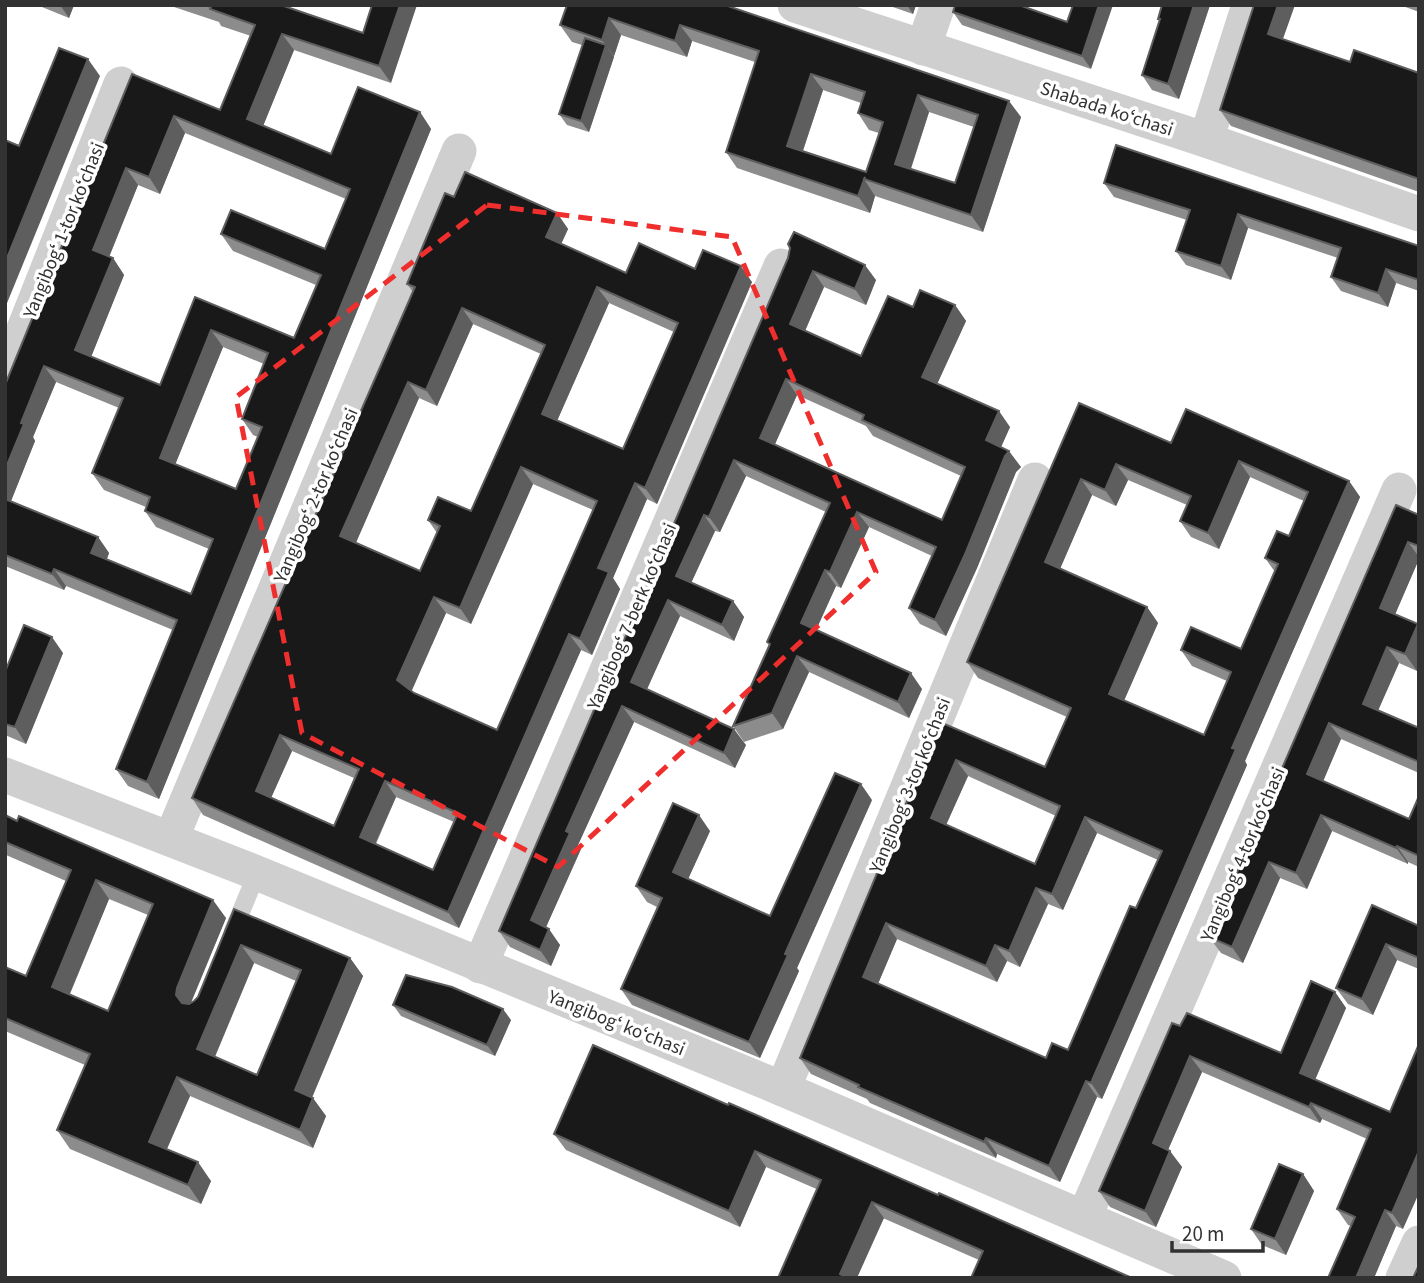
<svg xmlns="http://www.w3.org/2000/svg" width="1424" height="1283" viewBox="0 0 1424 1283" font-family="'Source Sans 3',sans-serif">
<rect width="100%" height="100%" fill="#fff"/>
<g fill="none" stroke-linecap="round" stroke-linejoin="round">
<polyline stroke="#cfcfcf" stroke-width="18" points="233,931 257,873"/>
<g stroke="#cfcfcf" stroke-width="35">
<polyline points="795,5 1206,140 1419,214"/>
<polyline points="923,48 938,5"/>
<polyline points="1206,140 1249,5"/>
<polyline points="5,377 121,84"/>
<polyline points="5,775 257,873 783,1089 1224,1278"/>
<polyline points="171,839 459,151"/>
<polyline points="480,966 781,266"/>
<polyline points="783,1089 1035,480"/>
<polyline points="1084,1218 1399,490"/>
<polyline points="1403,1278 1419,1243"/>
</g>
</g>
<g fill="#8c8c8c" fill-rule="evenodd">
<polygon points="37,5 74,5 69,18"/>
<path d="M168,5H281L363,33L391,83L294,50L263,126L331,154L420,112L431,129L159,799L128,786L116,769L173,630L66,586L64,590L5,566V385L132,74L220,110L251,36L221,26L219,22ZM185,133L346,199L325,249L221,234L233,251L316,285L294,338L195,297L160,385L91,357L124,275L113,258L109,257L138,185L160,194ZM223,347L264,364L242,419L253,435L258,437L236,489L175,464ZM56,382L119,408L92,473L104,490L146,507L145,511L156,527L209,549L191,594L107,559L109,553L98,537L11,501L35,441L33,437Z"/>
<path d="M567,5H725L1021,117L983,232L875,196L870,213L737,168L726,152L755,62L692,41L687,57L621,35L589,132L567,125L559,114L582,45L572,42L560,25ZM823,90L861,103L858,113L869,130L879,133L866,172L803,151ZM929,112L974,127L955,183L911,169Z"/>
<polygon points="887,5 916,5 913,14"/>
<polygon points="1162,5 1210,5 1179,99 1152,90 1142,75 1160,21 1158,19"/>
<polygon points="1400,5 1419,5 1419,12"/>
<polygon points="953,12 1067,22 1091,69 962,25"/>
<polygon points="1283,39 1350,62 1419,73 1419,192 1231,126 1220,110"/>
<polygon points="1104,183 1419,246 1419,291 1396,283 1388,307 1341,291 1331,277 1338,258 1248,228 1231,280 1186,265 1176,251 1187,220 1114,197"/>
<path d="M454,197L557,213L568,229L561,244L626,273L695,269L752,282L657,504L647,499L613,578L620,589L592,655L581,650L459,928L203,815L192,798L413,292L407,284ZM609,303L674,332L623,449L557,421ZM473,324L541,354L471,511L428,520L437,533L420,571L356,542L419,398L437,406ZM533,484L593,510L497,730L411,691L446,613L471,624ZM292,751L354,778L334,826L271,798ZM396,797L454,822L433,870L376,844Z"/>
<path d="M788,258L876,280L866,305L824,287L805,331L861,356L913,307L955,305L966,321L937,384L1010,427L1001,447L1021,467L1016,472L977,568L946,636L920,624L909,608L932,556L869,527L841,588L836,586L816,630L922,689L909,718L809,672L783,729L744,742L733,726L769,645L767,642L826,512L746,476L720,532L715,531L691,583L733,601L744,617L734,641L680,616L647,689L746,745L735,768L634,722L578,845L581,849L546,927L560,945L551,966L510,947L499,931ZM797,395L866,426L873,436L961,476L942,520L775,444Z"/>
<path d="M1079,403L1171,443L1349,481L1360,497L1245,761L1247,765L1102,1099L1097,1097L1060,1182L997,1154L996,1158L870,1103L867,1099L811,1074L800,1058L940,722L1045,767L1067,717L978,678L967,662ZM1250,477L1304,501L1289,536L1265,558L1275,572L1241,649L1181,650L1192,666L1227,681L1204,735L1124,700L1158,623L1147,607L1060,569L1092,495L1116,506L1128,480L1187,505L1180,521L1191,537L1219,549ZM968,776L1056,816L1035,864L946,825ZM1097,833L1158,860L1136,908L1068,1050L1046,1058L878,984L897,939L997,982L1007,961L1020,967L1048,904L1063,910Z"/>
<polygon points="1419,515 1419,559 1395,614 1417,671 1399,663 1378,710 1419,728 1419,773 1341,739 1323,781 1409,819 1419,796 1419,867 1408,862 1408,864 1332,831 1307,889 1280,878 1243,963 1221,953 1209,937"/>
<polygon points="63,653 26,744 5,735 5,672"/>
<polygon points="872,800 797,968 799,971 760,1058 632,1005 621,989 657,907 647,902 636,886 710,831 688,879 770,916"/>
<path d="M5,815L226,918L191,1003L194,1001L198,997L234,909L350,958L363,976L312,1098L326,1116L313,1148L190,1096L167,1149L211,1181L201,1204L70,1149L57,1130L85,1065L5,1031V967L26,976L66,881L6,855L5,858ZM109,899L148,915L108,1011L70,994ZM254,963L296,981L257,1075L215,1057Z"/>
<polygon points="1372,905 1419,926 1419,969 1397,960 1373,1015 1348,1004 1336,988"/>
<polygon points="1335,992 1346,1008 1315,1080 1390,1112 1403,1229 1396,1226 1374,1278 1328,1278 1351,1226 1348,1225 1337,1209 1367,1139 1322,1119 1320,1123 1202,1072 1168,1150 1182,1167 1156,1227 1110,1207 1099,1191 1180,1026 1281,1053"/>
<polygon points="393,1005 511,1020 495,1056 401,1016"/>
<polygon points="728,1105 938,1195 1132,1278 979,1260 766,1167 740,1227 566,1150 554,1134"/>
<polygon points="1303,1174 1314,1191 1286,1255 1262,1245 1251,1229"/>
</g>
<g fill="#5e5e5e">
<polygon points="60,5 74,5 69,18"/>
<polygon points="400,5 417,5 391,83 379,66"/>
<polygon points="907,5 916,5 913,14"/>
<polygon points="1099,5 1113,5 1091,69 1082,56"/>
<polygon points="1194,5 1210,5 1179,99 1168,84"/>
<polygon points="1278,5 1295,5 1279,50 1268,34"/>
<polygon points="609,18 621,35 614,56 602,40"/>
<polygon points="680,25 692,41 687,57 675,41"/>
<polygon points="282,34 294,50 259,136 247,119"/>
<polygon points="606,45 614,57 589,132 581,121"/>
<polygon points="88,59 100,76 5,308 5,263"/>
<polygon points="811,74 823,90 799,162 787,146"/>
<polygon points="918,95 929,112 907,180 895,164"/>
<polygon points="1009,101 1021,117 983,232 971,215"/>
<polygon points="420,112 431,129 159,799 147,782"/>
<polygon points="174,116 185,133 160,194 149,177"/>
<polygon points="126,168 138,185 105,267 93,250"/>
<polygon points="864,179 875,196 870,213 858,196"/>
<polygon points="557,213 568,229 557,253 546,237"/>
<polygon points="1238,214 1248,228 1231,280 1221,266"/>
<polygon points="113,258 124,275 87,367 75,350"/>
<polygon points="865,265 876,280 866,305 855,289"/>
<polygon points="741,266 752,282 657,504 645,488"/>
<polygon points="1386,269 1396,283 1388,307 1378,293"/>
<polygon points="813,271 824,287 801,340 790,324"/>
<polygon points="597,287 609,303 553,430 542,414"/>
<polygon points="955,305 966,321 933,393 922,377"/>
<polygon points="462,308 473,324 437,406 426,390"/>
<polygon points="211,330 223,347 171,475 160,458"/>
<polygon points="44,366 56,382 33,437 35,441 7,511 5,509 5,470 21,423"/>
<polygon points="786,379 797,395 771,453 760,438"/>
<polygon points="408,382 419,398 352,552 340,536"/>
<polygon points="999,411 1010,427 997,456 986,440"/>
<polygon points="1009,451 1021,467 1016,472 977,568 946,636 935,620 1005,456"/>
<polygon points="734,460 746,476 720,532 709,517"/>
<polygon points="1239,461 1250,477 1219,549 1208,533"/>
<polygon points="1116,464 1128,480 1116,506 1105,490"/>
<polygon points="521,467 533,484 471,624 460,608"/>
<polygon points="1081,479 1092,495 1056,578 1045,562"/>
<polygon points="1349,481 1360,497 1245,761 1247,765 1102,1099 1091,1083 1232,748"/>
<polygon points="635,483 647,499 613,578 620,589 592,655 580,639 598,568"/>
<polygon points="857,512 869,527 841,588 830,572"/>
<polygon points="704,515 715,531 687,592 676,576"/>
<polygon points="98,537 109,553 103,569 91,553"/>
<polygon points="1408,542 1419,557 1419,559 1391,624 1380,608"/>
<polygon points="54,569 66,586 64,590 52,574"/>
<polygon points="825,570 836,586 812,639 801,623"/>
<polygon points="434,597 446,613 409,697 397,680"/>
<polygon points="668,600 680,616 643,698 631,682"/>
<polygon points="733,601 744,617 734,641 722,625"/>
<polygon points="1147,607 1158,623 1120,710 1109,694"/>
<polygon points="1418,624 1419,666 1417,671 1405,654"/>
<polygon points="569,634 581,650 459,928 448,912"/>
<polygon points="52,637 63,653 26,744 15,727"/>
<polygon points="1387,647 1399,663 1374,720 1363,704"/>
<polygon points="797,656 809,672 783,729 772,713"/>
<polygon points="911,673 922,689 909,718 898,702"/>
<polygon points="622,706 634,722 578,845 581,849 542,936 531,920 566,831"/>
<polygon points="1329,723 1341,739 1319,791 1307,774"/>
<polygon points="734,729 746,745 735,768 724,753"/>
<polygon points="280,735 292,751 267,807 256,791"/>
<polygon points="956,760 968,776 942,834 931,818"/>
<polygon points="385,781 396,797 371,853 360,837"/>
<polygon points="861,784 872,800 797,968 799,971 760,1058 749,1042 785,954"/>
<polygon points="699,815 710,831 684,888 673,872"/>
<polygon points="1321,815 1332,831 1307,889 1296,873"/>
<polygon points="1085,817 1097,833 1063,910 1052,894"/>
<polygon points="1397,846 1408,862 1408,864 1396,848"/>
<polygon points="1269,862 1280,878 1243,963 1232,947"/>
<polygon points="96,880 109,899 65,1005 52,987"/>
<polygon points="1036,888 1048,904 1020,967 1009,951"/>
<polygon points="213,900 226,918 189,1007 189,1013 176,995 177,988"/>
<polygon points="886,923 897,939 874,993 863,977"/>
<polygon points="549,929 560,945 551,966 540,950"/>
<polygon points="1386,944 1397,960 1373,1015 1362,999"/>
<polygon points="241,945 254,963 210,1068 197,1049"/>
<polygon points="995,945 1007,961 997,982 986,966"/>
<polygon points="350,958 363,976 307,1109 295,1090"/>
<polygon points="1335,992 1346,1008 1311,1089 1300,1073"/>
<polygon points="503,1009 511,1020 495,1056 487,1045"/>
<polygon points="1190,1056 1202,1072 1164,1159 1153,1143"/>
<polygon points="177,1077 190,1096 162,1160 149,1142"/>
<polygon points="1086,1081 1097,1097 1060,1182 1049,1166"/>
<polygon points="313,1098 326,1116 313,1148 300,1130"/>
<polygon points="1311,1103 1322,1119 1320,1123 1309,1107"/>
<polygon points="986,1138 997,1154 996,1158 984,1142"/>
<polygon points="755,1151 766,1167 740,1227 729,1211"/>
<polygon points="1170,1151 1182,1167 1156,1227 1145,1211"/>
<polygon points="1419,1151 1419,1193 1403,1229 1392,1213"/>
<polygon points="198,1162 211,1181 201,1204 188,1185"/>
<polygon points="1303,1174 1314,1191 1286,1255 1275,1239"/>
<polygon points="872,1202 884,1218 857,1278 843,1278 840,1274"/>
<polygon points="1385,1210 1396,1226 1374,1278 1356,1278"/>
</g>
<g fill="#191919" stroke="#5e5e5e" stroke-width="2" fill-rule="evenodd">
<path d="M205,5H281L363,33L372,5H400L379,66L282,34L247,119L331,154L358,87L420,112L147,782L116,769L177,620L54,569L52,574L5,555V499L98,537L91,553L191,594L213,539L145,511L150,497L92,473L123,398L44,366L21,423L24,424L5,470V385L132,74L220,110L255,25L210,9L211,7ZM174,116L350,189L325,249L231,210L221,234L321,275L294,338L195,297L160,385L75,350L113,258L93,250L126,168L149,177ZM211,330L268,353L242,419L262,427L236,489L160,458Z"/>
<path d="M567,5H725L1009,101L971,215L864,179L865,177L858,196L726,152L759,51L680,25L675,41L609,18L602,40L560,25ZM811,74L865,92L858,113L883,122L866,172L787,146ZM918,95L978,115L955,183L895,164Z"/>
<polygon points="955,5 1019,5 1067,22 1073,5 1099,5 1082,56 953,12"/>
<polygon points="1162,5 1194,5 1168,84 1142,75 1160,19 1158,19"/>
<polygon points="1254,5 1278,5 1268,34 1350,62 1354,50 1419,73 1419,179 1220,110"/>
<polygon points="585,38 606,45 581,121 559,114"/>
<polygon points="59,48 88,59 5,263 5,140 19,146"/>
<polygon points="1116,145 1419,246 1419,280 1386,269 1378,293 1331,277 1341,248 1238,214 1221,266 1176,251 1190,210 1104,183"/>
<path d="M465,172L557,213L546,237L626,273L639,243L695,269L703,250L741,266L645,488L635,483L598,568L609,572L580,639L569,634L448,912L192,798L415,287L407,284L445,193L454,197ZM597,287L678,323L623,449L542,414ZM462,308L545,345L471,511L438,497L428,520L440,526L420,571L340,536L408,382L426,390ZM521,467L597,501L497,730L414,693L397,680L434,597L460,608ZM280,735L359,769L334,826L256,791ZM385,781L458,813L433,870L360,837Z"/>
<path d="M794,232L865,265L855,289L813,271L790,324L861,356L888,296L913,307L920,290L955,305L922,377L999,411L986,440L1009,451L1005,456L966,552L935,620L909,608L936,547L857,512L830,572L825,570L801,623L911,673L898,702L797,656L772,713L733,726L770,644L767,642L830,503L734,460L709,517L704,515L676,576L733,601L722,625L668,600L631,682L734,729L724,753L622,706L566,831L570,833L531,920L549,929L540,950L499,931L788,258L790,248L788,244ZM786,379L864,415L862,420L965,467L942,520L760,438Z"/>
<path d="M1079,403L1171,443L1186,409L1349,481L1232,748L1236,749L1091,1083L1086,1081L1049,1166L986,1138L984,1142L982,1141L858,1087L859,1085L800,1058L940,722L1045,767L1071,708L967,662ZM1239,461L1308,492L1289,536L1277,531L1265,558L1278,564L1241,649L1191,627L1181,650L1231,672L1204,735L1109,694L1147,607L1045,562L1081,479L1105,490L1116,464L1191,496L1180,521L1208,533ZM956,760L1060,806L1035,864L931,818ZM1085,817L1162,851L1136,908L1130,906L1068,1050L1052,1043L1046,1058L863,977L886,923L986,966L995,945L1009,951L1036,888L1052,894Z"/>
<polygon points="1396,505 1419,515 1419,546 1408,542 1380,608 1418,624 1405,654 1387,647 1363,704 1419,728 1419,762 1329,723 1307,774 1409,819 1419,796 1419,856 1397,846 1396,848 1321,815 1296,873 1269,862 1232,947 1209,937"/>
<polygon points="24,625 52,637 15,727 5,724 5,672"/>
<polygon points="835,773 861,784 785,954 788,955 749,1042 621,989 662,898 636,886 673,803 699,815 673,872 770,916"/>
<path d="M5,815L17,821L19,816L213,900L177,988L176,995L182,1003L189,1004L194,1001L198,997L234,909L350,958L295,1090L313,1098L300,1130L177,1077L149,1142L198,1162L188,1185L57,1130L90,1054L5,1018V967L26,976L71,870L5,842ZM96,880L153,904L108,1011L52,987ZM241,945L301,970L257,1075L197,1049Z"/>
<polygon points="1372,905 1419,926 1419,958 1386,944 1362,999 1336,988"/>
<polygon points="406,975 452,987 503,1009 487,1045 393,1005"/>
<polygon points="1311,981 1335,992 1300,1073 1390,1112 1419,1044 1419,1151 1392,1213 1385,1210 1356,1278 1328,1278 1355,1217 1337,1209 1371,1129 1311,1103 1309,1107 1190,1056 1153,1143 1170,1151 1145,1211 1099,1191 1172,1023 1180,1026 1187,1013 1281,1053"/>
<polygon points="593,1045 728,1105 729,1103 938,1195 939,1193 1132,1278 971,1278 983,1251 872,1202 840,1274 848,1278 778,1278 821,1180 755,1151 729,1211 554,1134"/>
<polygon points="1279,1164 1303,1174 1275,1239 1251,1229"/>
<polygon points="1419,1265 1419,1278 1413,1278"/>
</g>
<path fill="none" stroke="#ef2f2d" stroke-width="5" stroke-dasharray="14 9" stroke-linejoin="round" d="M487,205L732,237L876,572L558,867L302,733L236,397Z"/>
<g text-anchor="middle" stroke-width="7" stroke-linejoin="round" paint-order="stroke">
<g font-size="19" fill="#323232" stroke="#fff">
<text transform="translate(1107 108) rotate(18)" y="7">Shabada koʻchasi</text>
<text transform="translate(63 230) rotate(-68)" y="7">Yangibogʻ 1-tor koʻchasi</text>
<text transform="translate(315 495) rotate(-67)" y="7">Yangibogʻ 2-tor koʻchasi</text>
<text transform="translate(631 616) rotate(-67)" y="7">Yangibogʻ 7-berk koʻchasi</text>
<text transform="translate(909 785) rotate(-68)" y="7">Yangibogʻ 3-tor koʻchasi</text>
<text transform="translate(1242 854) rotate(-67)" y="7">Yangibogʻ 4-tor koʻchasi</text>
<text transform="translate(617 1022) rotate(22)" y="7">Yangibogʻ koʻchasi</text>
</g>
</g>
<rect width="1424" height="1283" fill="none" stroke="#323232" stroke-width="14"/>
<path d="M1172 1241v10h91v-10" fill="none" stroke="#323232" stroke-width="3.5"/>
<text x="1182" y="1241" font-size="21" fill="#323232" stroke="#ffffff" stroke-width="5" paint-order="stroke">20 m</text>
</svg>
